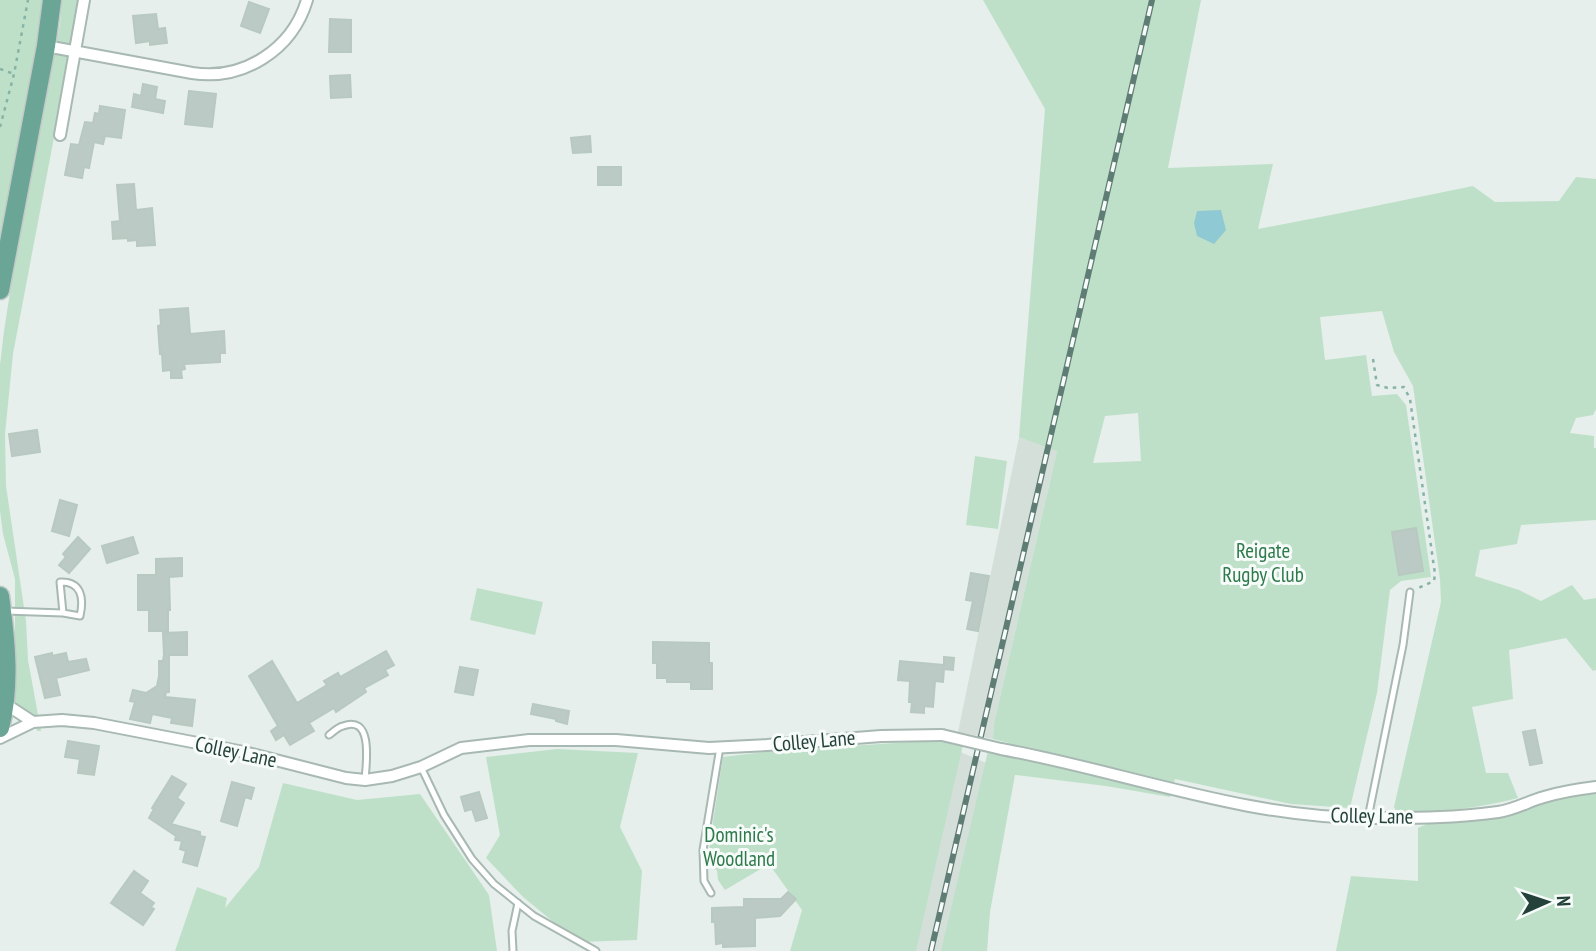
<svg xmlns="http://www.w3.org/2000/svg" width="1596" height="951" viewBox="0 0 1596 951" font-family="'PT Sans Narrow',sans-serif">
<rect width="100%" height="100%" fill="#e6efeb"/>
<g fill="#d4dfda">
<polygon points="1114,0 1200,0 1056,455 994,723 993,739 958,732 1019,437"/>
<polygon points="951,748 998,768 987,951 874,951"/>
</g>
<g fill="#bfe0c8" fill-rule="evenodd">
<polygon points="0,0 52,0 0,290"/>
<polygon points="62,0 80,0 13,354 5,434 6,486 26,621 28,660 41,731 37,731 35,716 16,706 15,702 15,579 3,534 0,511 0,365 4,331 14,267 60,24"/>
<path d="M983,0H1201L1168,168L1273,164L1258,229L1336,214L1473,186L1495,202L1559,201L1576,177L1596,179V409L1593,415L1576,418L1570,433L1594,436V448H1596V520L1521,525L1517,544L1480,550L1475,576L1519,590L1541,601L1572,585L1584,600L1596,598V670L1593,671L1566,638L1509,650L1513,699L1472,707L1486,773H1508L1518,798C1476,809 1440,812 1397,813L1394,807L1441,602L1440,579L1413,386L1394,352L1382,311L1320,317L1325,360L1366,355L1372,396L1397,394L1406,405L1431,577L1401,581L1390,590L1377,693L1350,808L1291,804L1175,779L1170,797L1106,786L1015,775L990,912L987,951H941L988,751L1006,755L1009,743L993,739L994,723L1057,451L1019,437L1045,109ZM1138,413L1141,461L1093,463L1105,416Z"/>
<polygon points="975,456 1007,461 998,529 966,525"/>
<polygon points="477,588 543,602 535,635 470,620"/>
<polygon points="941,740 963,745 916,951 790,951 802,910 769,864 725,890 718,880 717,870 707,867 711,834 723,757 773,751"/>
<polygon points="557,749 638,753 620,827 642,871 637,940 578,942 523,897 486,858 500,835 486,757"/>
<polygon points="283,783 357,800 420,794 489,895 497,951 175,951 197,887 227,898 225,908 259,867"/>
<polygon points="1596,787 1596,951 1336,951 1351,876 1418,881 1418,828 1445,816 1501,812"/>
</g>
<polygon fill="#8ec9d4" points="1221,210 1226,230 1214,244 1197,236 1194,223 1197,211"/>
<g fill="#bbcac4" stroke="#b8c9c2" stroke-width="2">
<polygon points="249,2 269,9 260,33 241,26"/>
<polygon points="156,14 158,29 165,28 167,43 150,45 150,41 136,43 133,16"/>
<polygon points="330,19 351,20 351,52 329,52"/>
<polygon points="350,75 351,97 331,98 330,76"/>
<polygon points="143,84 157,87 155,99 165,101 163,113 132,107 134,94 141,96"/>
<polygon points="189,91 216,94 212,127 185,124"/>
<polygon points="100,106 125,110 121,138 105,136 103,144 94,142 89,168 84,167 82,178 65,175 71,144 79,145 85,122 93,123 95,113 99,114"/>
<polygon points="590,136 591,152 573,153 571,138"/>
<rect x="598" y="167" width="23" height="18"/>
<polygon points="134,184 136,210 152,208 155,245 137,246 137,240 128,241 128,238 113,239 112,222 120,221 117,185"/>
<polygon points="188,308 190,334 224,331 225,353 220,353 220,362 184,364 185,369 181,370 182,378 171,378 171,370 163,371 162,354 160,354 158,326 161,325 160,310"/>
<polygon points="37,430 40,452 12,456 9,434"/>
<polygon points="60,500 77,505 69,536 52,531"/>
<polygon points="1416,528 1423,571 1399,575 1392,532"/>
<polygon points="78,537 90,549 69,573 59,565 66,557 63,554"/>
<polygon points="133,537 138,553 107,563 102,546"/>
<polygon points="182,558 182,576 169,577 170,610 168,610 168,631 149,631 149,610 138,610 138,575 156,575 156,559"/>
<polygon points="971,573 989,576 978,631 967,629 973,601 966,600"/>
<polygon points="187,632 187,655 169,655 169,692 166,692 165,697 195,700 192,726 171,723 172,718 152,714 150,723 130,719 135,702 130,701 133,690 146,693 157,686 159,676 159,661 163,661 164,655 163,633"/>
<polygon points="653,642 709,643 709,663 712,663 712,689 691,689 691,682 667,682 667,678 657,678 657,663 653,663"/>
<polygon points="386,651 394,665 385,670 388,675 364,688 366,692 336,712 334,708 309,723 314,731 290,745 284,735 276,740 271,731 278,726 249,676 272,661 297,703 327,685 324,681 338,673 340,677"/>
<polygon points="52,653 52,656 66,653 68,662 86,659 89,670 56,678 60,695 45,698 35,657"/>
<polygon points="944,657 954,658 953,670 944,669 943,682 935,681 933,707 924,706 924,713 911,712 912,702 909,702 910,681 898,680 900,661 944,665"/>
<polygon points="460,667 478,670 473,695 455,692"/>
<polygon points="533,704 569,711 567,724 556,721 556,719 531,714"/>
<polygon points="1535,730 1542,763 1530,765 1523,732"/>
<polygon points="68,741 99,746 94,775 78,773 80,759 65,757"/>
<polygon points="172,776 186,784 177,798 184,803 171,824 200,832 200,836 205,837 197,866 183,862 186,851 180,849 182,841 175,840 176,836 149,818 154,809 152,808"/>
<polygon points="232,782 254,788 251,799 245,797 237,826 221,821"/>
<polygon points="479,792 487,818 476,821 472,809 465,811 461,797"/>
<polygon points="134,871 148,881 140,893 154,903 151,907 154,909 143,925 111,903"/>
<polygon points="788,892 796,899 780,916 755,918 755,946 723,947 723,943 716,944 715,922 712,922 712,908 744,907 744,899 781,899"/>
</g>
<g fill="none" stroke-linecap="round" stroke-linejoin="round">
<defs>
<g id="lane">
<path d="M5,611L63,613L80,616C84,599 82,581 60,582L63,613"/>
<path d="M329,735C333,732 338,727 343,726C374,714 366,765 365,780"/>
<polyline points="421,767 444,815 472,859 494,884 534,916 596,951"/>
<polyline points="1368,818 1403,645 1410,592"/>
<polyline points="711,893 704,881 703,850 720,747"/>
<polyline points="513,951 512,931 518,903"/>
</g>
<g id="street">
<path d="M46,46L192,73C243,81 292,50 307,0"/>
<polyline points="60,135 84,0"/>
<polyline points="4,703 33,722"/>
<polyline points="0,738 33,722 62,720 94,723 244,752 346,778 365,780 392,776 421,767 461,748 529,740 616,740 709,748 767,745 881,736 942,735"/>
<path d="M1001,749C1123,771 1246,819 1371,818C1413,818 1457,818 1498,812C1514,810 1529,801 1544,797C1561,792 1579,789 1596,787"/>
</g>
<g id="primary">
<polyline points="0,290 46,46 52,0"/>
<path d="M0,596C6,640 11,685 0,728"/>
</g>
</defs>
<use href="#lane" stroke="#a8b8b2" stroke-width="9"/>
<use href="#street" stroke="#a8b8b2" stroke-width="14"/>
<use href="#primary" stroke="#c2cac8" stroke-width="21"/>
<g stroke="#86b3a5" stroke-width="2.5" stroke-dasharray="3.5 5" stroke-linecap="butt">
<polyline points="0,69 14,74"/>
<polyline points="0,127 14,74 28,0"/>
<polyline points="1373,359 1377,385 1388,388 1404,387 1410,399 1435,574 1434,581 1416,589"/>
</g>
<use href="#lane" stroke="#fff" stroke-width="5"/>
<use href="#street" stroke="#fff" stroke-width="10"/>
<use href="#primary" stroke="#6aa596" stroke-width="18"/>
<defs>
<polyline id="rail" points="931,951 1152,0"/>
</defs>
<use href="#rail" stroke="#5f7d75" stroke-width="6"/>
<use href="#rail" stroke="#f7fbf9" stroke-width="3.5" stroke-dasharray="10" stroke-linecap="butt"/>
<defs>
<polyline id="street-bridge" points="942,735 1001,749"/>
</defs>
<use href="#street-bridge" stroke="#a8b8b2" stroke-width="14" stroke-linecap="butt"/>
<use href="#street-bridge" stroke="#fff" stroke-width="10"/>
</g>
<g text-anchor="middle" stroke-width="6" stroke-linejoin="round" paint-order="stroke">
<g font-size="21" fill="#2d7a4b" stroke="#f7fbf9">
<text x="1263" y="558">Reigate<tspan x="1263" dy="24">Rugby Club</tspan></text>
<text x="739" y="842">Dominic's<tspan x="739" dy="24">Woodland</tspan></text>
</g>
<g font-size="21" fill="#24423a" stroke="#f7fbf9">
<text transform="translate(814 741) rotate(-5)" y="7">Colley Lane</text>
<text transform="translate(236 752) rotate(12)" y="7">Colley Lane</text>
<text transform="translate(1372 816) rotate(1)" y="7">Colley Lane</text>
</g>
</g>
<g transform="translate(1547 902) rotate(87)" stroke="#f7fbf9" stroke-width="5" paint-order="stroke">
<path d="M0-5L12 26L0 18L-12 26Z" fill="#24423a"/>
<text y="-10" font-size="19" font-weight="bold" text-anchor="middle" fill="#24423a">N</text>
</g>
</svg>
